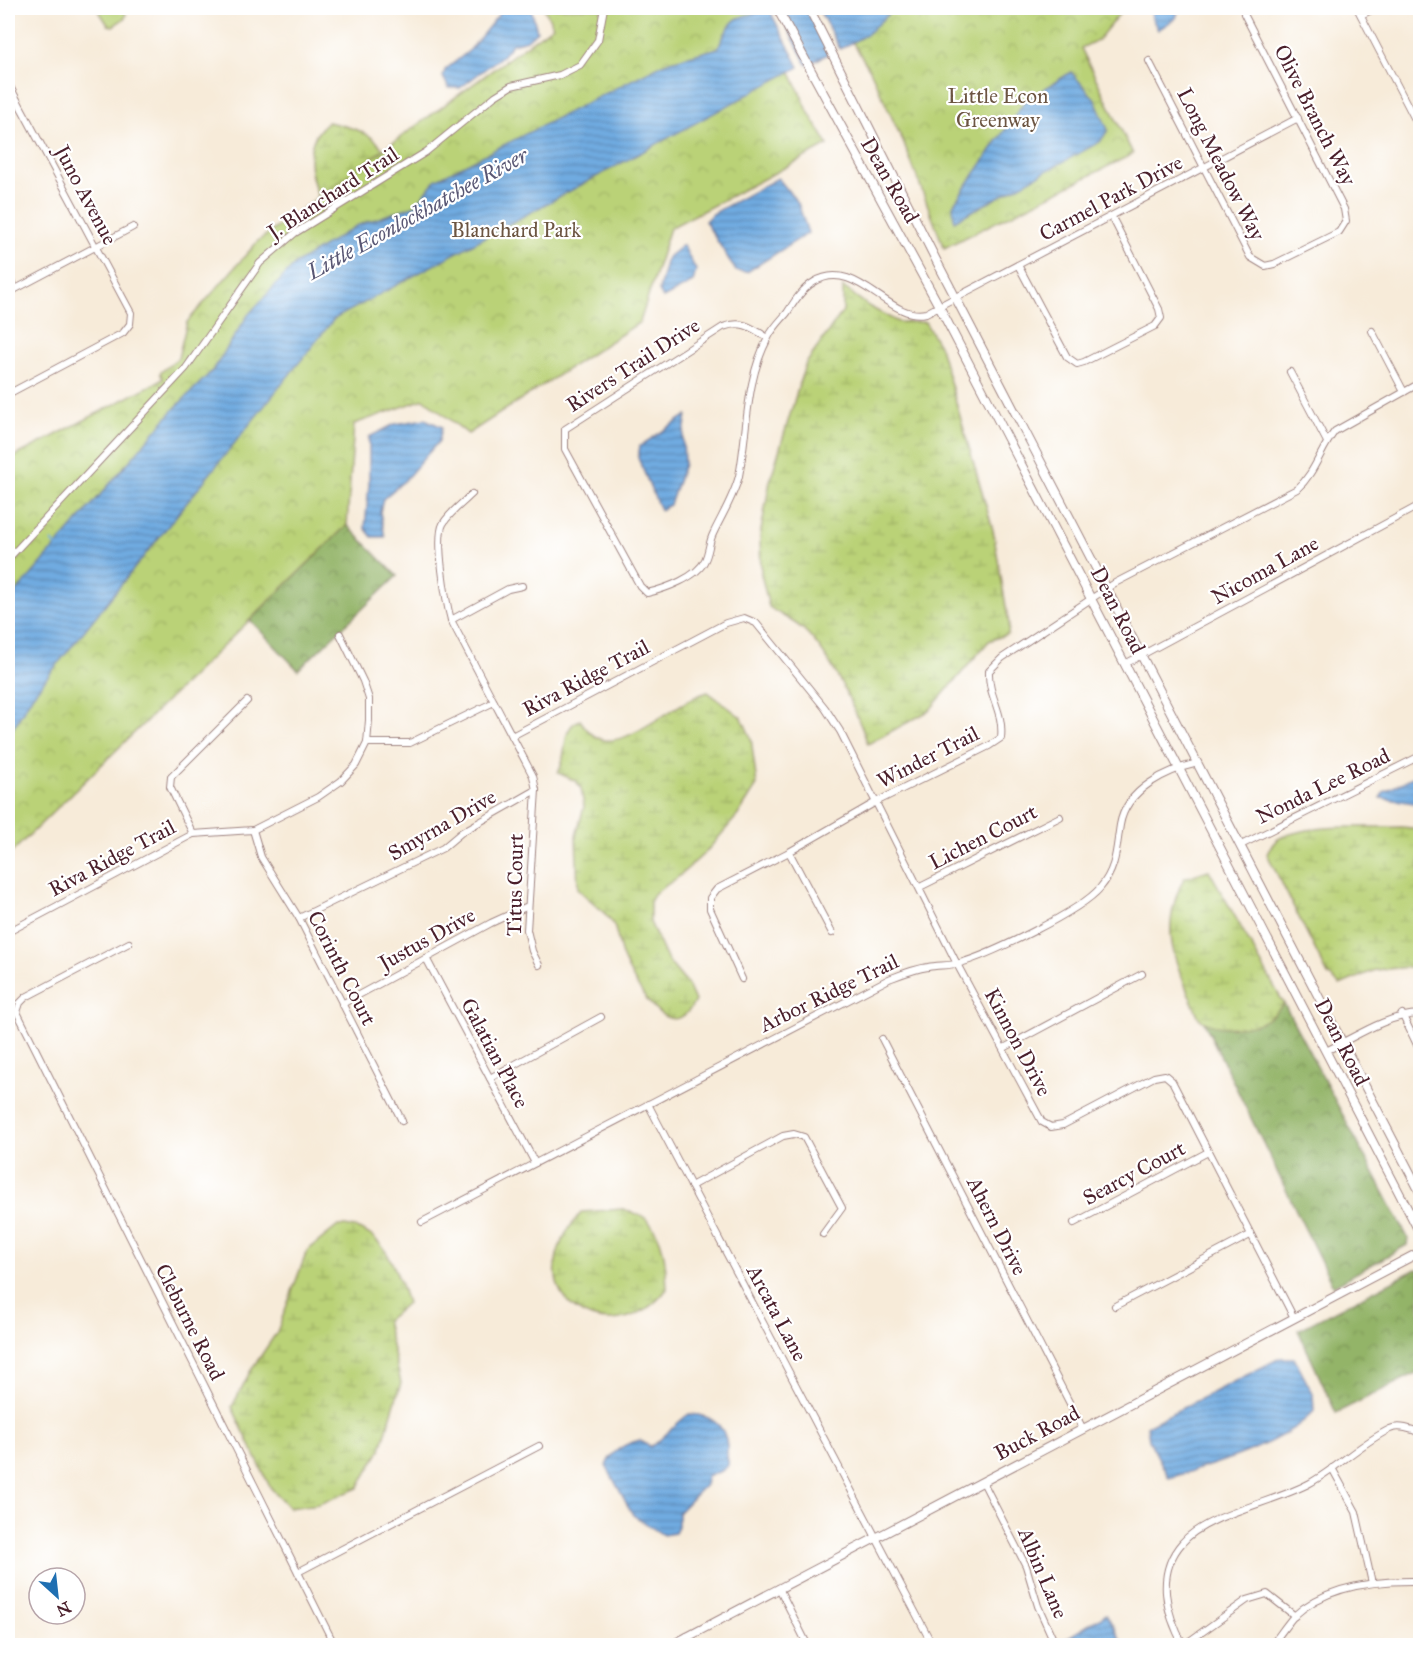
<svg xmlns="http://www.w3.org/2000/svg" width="1428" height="1653" viewBox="0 0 1428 1653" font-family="'IM FELL Great Primer',serif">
<defs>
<pattern id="forest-crowns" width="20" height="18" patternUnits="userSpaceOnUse" patternTransform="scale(1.5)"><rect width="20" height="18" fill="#93b468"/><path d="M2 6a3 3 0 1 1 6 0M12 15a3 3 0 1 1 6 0" fill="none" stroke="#7a9256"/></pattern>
<pattern id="wetland-marsh" width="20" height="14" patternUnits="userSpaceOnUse" patternTransform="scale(1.5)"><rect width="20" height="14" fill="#bad277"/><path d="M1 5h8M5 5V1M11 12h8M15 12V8" fill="none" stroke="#a1b467"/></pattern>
<pattern id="park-crowns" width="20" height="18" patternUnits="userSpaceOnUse" patternTransform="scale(1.5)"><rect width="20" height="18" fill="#bad277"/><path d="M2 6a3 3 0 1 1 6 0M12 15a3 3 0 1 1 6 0" fill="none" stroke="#a1b467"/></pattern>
<pattern id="water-rules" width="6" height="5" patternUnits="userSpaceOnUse" patternTransform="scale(1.5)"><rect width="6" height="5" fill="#70abe1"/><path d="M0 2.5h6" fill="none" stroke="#5e8bb7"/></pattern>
</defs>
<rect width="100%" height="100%" fill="#fff"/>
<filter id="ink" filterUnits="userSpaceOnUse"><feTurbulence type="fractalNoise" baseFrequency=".0167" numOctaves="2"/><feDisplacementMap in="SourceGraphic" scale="12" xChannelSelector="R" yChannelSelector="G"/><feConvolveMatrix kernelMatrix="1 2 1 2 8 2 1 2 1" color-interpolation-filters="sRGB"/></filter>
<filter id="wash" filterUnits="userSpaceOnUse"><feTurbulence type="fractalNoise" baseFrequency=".008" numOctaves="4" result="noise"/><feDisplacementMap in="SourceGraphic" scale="24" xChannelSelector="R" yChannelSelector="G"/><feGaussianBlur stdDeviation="1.35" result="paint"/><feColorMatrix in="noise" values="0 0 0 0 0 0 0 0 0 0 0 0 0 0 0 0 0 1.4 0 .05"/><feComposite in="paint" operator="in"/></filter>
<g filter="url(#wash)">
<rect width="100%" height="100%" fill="#f7ebd9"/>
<g fill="url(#forest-crowns)" stroke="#6e6a4a" stroke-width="1.5">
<polygon points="347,525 397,576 298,670 250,620"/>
<path d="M1284,1004L1408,1238L1407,1245L1333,1286L1204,1022C1235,1029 1260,1027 1284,1004Z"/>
<polygon points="1416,1269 1420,1270 1420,1371 1336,1413 1298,1330"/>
</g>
<g fill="url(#wetland-marsh)" stroke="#827851" stroke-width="1.5">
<path d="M328,122C349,127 377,132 385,154L323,197L318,196C308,170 304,140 328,122Z"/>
<path d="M843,287L870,307L898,322H925L940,347L993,530L1009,624L1008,634L989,641L929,711L868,744C855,709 831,655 804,630C794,621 780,615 769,607L761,574L760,536L770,481L805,365L843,311Z"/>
<path d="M708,692L742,718L751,738L757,785L738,815L706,852L677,878L655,893L650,902V922L668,961L688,985L695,1001C669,1051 634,982 623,958C619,948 618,936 614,926C608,913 589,900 578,889L576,836L584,807L581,788L576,781L558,773C569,755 559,728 580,720C586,729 594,739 605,740C633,744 678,700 708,692Z"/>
<path d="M1402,827L1420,829V966L1375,970L1340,985L1328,975L1267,854C1270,847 1275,840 1282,837C1314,823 1367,828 1402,827Z"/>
<path d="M1209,870L1284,1004C1279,1008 1274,1014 1269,1018C1254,1029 1214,1032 1199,1018C1178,966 1156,934 1184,878Z"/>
<path d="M623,1209C630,1212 640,1214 645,1218C665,1236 666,1265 667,1289C612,1361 506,1295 582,1212Z"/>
<path d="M338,1226C383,1225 395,1266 407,1303L386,1321L401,1383L381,1449L358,1488L319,1504L289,1508L270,1487L232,1407L250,1372L277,1332L307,1251Z"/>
</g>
<g fill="url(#park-crowns)" stroke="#827851" stroke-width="1.5">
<polygon points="544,8 762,8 809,113 828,145 670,228 640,322 468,434 424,399 354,424 347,525 8,856 8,460 163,379 160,373 178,358 187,322 258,241 553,26"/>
<polygon points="831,8 1124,8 1098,40 1081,48 1133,154 944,248 905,146 870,70"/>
</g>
<polygon fill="#bad277" stroke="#827851" stroke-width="1.5" points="97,8 122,8 126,14 125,18 113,26 108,25"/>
<g fill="url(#water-rules)" stroke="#5d6586" stroke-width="1.5">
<polygon points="504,8 527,8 532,12 537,31 527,40 512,44 502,56 460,88 449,88 443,77 445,70 470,50"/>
<polygon points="777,8 809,8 832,52 807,65"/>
<polygon points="818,8 895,8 866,35 840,49"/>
<polygon points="1151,8 1179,8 1176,18 1158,30 1152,18"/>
<path d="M770,11L799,67L334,319L32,696L8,737V602L175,408L213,370L248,315L295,264L356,226L416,205L435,180L667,62L718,48C734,15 733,17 770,11Z"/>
<polygon points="1071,72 1094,98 1108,130 1100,142 954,221 953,205 1025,101"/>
<polygon points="778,178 798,203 808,233 747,272 736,271 705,221 712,214"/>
<polygon points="683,245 696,270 693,282 663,298 659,291 667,258"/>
<polygon points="687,415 683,439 684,464 670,505 660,510 638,458 640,446"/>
<polygon points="425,419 442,427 439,441 405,480 383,499 380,512 385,537 372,537 365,528 369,484 369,437 395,424"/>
<polygon points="1420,773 1420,804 1380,798 1384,792"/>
<path d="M1280,1358H1294L1313,1394L1314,1411C1283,1445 1213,1465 1169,1478L1149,1440L1147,1426Z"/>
<path d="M689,1414C716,1415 729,1430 727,1455C727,1459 729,1462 728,1465C725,1472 713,1473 707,1476L705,1485L678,1513V1527L675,1533L663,1535L633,1515L606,1466C611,1451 624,1444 640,1440L650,1447C665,1438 674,1424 689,1414Z"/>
<polygon points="1106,1614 1124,1645 1071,1645 1067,1638"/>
</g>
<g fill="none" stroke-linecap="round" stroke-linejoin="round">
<polyline stroke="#70abe1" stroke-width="2" points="52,541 58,548"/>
</g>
</g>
<g filter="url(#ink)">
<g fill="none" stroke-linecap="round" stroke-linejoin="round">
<defs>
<g id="minor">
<polyline points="1357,8 1420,129"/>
<polyline points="1361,15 1376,8"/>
<polyline points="1149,61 1250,257 1265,266 1274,264 1339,232 1346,221 1344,209 1244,14"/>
<polyline points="8,83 131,313 130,324 123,333 8,394"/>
<polyline points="1018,265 1067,357 1077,364 1084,362 1155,326 1161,318 1159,309 1112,217"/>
<polyline points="8,275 15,289"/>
<polyline points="8,293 133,227"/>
<polyline points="1372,331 1404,392"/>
<path d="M768,338C751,327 742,320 723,327L565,429V449L640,586L647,593C665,589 698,577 705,560C709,552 709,542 713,534C722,515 734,496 739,476C748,430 745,381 768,338C772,329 780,321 787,313C794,302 802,289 814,282C856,256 889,322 926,313L1298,118"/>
<polyline points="1290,372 1327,442"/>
<path d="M472,494C464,502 449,513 443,524C435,539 446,602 451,620L533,776L536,790L527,930L532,951L539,965"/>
<polyline points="8,559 186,368 260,263 295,233 426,152 495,96 511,86 560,75 580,65 598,40 604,8"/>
<polyline points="451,620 508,589 522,586"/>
<polyline points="1125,664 1420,505"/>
<polyline points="512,736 726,623 744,618 756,623 825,708 840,731 957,964 1042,1122 1051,1127 1063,1125 1154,1077 1165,1075 1172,1081 1294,1318"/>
<polyline points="367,743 410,743 494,702"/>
<polyline points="253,830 261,857 299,918 402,1121"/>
<polyline points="193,834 170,787 171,777 247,701"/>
<polyline points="1241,845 1420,756"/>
<polyline points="789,852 832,933"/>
<polyline points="920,887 1060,817"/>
<polyline points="299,918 443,848 462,832 536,790"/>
<polyline points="8,932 193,834 253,830 318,797 341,781 356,765 367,743 369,720 369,699 363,681 340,634"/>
<polyline points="129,943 26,997 20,1003 17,1012 335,1646"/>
<polyline points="426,958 535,1163"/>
<path d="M742,979L710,909V898L717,889L789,852L876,802L989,746L1001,738C1004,711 988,697 989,671L1002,658L1115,583L1297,489C1315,473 1320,450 1335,431L1420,383"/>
<polyline points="342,1004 491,923 528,906"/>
<polyline points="1402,1014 1420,1051"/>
<polyline points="882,1039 1083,1429"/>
<polyline points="1004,1048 1142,974"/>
<path d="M1326,1051C1357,1036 1386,1015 1420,1014"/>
<polyline points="490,1078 601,1017"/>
<polyline points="648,1104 933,1646"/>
<polyline points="691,1186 783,1136 794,1134 804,1137 842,1208 823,1234"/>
<path d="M422,1222L889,979C902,974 914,969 928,967C938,965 949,966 960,963C989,955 1081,911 1100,888C1117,868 1116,849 1120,825C1126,789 1167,770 1198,763"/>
<polyline points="1074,1223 1208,1152"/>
<polyline points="1115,1306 1250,1235"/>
<polyline points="1332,1468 1356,1512 1372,1583"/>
<polyline points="983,1482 1026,1566 1038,1606 1056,1646"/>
<polyline points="298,1572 539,1446"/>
<polyline points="779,1588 808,1646"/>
<polyline points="687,1636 692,1646"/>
<polyline points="1184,1645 1247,1600 1267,1594 1295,1616"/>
<path d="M1184,1646C1166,1614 1155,1574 1182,1543C1206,1514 1274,1503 1310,1483C1337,1468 1361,1443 1390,1429C1399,1425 1412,1429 1420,1433"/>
<path d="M1271,1646C1279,1636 1286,1625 1294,1616C1326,1585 1378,1580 1420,1581"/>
</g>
<polyline id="tertiary" points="670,1646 1420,1252"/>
<g id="secondary">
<polyline points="777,8 939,306 1420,1233"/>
<polyline points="809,8 935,258 1420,1192"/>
</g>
</defs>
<use href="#minor" stroke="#a08582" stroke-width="8"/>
<use href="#tertiary" stroke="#a08582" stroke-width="10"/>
<use href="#secondary" stroke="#a08582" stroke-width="10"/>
<use href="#minor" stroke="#fff" stroke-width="6"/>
<use href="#tertiary" stroke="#fff" stroke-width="8"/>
<use href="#secondary" stroke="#fff" stroke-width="8"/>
</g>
</g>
<g text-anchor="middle" stroke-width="4.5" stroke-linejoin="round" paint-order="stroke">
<g font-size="21" fill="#6c5542" stroke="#fff">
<text x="998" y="103">Little Econ<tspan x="998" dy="24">Greenway</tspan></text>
<text x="516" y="237">Blanchard Park</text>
</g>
<g font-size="21" fill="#4a1f2b" stroke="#fff">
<text transform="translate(1315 115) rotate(63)" y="7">Olive Branch Way</text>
<text transform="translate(1221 164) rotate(63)" y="7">Long Meadow Way</text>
<text transform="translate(890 180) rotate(60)" y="7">Dean Road</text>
<text transform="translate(333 193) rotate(-33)" y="7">J. Blanchard Trail</text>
<text transform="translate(86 195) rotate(62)" y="7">Juno Avenue</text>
<text transform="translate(1111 198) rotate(-28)" y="7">Carmel Park Drive</text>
<text transform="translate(633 365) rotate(-33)" y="7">Rivers Trail Drive</text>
<text transform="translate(1265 570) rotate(-29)" y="7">Nicoma Lane</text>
<text transform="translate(1118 610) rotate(63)" y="7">Dean Road</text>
<text transform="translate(586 678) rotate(-28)" y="7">Riva Ridge Trail</text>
<text transform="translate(928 757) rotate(-27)" y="7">Winder Trail</text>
<text transform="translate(1323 786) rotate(-26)" y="7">Nonda Lee Road</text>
<text transform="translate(442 825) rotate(-30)" y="7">Smyrna Drive</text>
<text transform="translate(983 837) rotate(-27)" y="7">Lichen Court</text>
<text transform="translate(112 858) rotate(-28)" y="7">Riva Ridge Trail</text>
<text transform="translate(515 885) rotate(-89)" y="7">Titus Court</text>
<text transform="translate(427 939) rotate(-29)" y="7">Justus Drive</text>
<text transform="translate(342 968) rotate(63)" y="7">Corinth Court</text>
<text transform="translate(829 993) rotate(-26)" y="7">Arbor Ridge Trail</text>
<text transform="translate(1018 1042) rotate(62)" y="7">Kinnon Drive</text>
<text transform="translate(1342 1042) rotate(63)" y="7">Dean Road</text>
<text transform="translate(495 1053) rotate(62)" y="7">Galatian Place</text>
<text transform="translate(1134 1173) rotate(-28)" y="7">Searcy Court</text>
<text transform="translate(997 1226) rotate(63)" y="7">Ahern Drive</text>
<text transform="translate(777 1313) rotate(62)" y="7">Arcata Lane</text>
<text transform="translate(190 1322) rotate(63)" y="7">Cleburne Road</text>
<text transform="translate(1037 1433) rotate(-28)" y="7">Buck Road</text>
<text transform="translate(1043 1573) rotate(67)" y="7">Albin Lane</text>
</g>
<g font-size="22" font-style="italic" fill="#595774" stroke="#fff">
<text transform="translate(417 213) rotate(-29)" y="8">Little Econlockhatchee River</text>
</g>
</g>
<rect width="1428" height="1653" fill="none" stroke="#fff" stroke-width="30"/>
<g transform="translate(57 1596) rotate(153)"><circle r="28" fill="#ffffff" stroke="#b7a5aa" stroke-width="1.5"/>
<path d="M0-4.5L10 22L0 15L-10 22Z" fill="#1f6fb2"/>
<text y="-9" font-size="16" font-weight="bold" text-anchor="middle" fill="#4a1f2b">N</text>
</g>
</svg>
